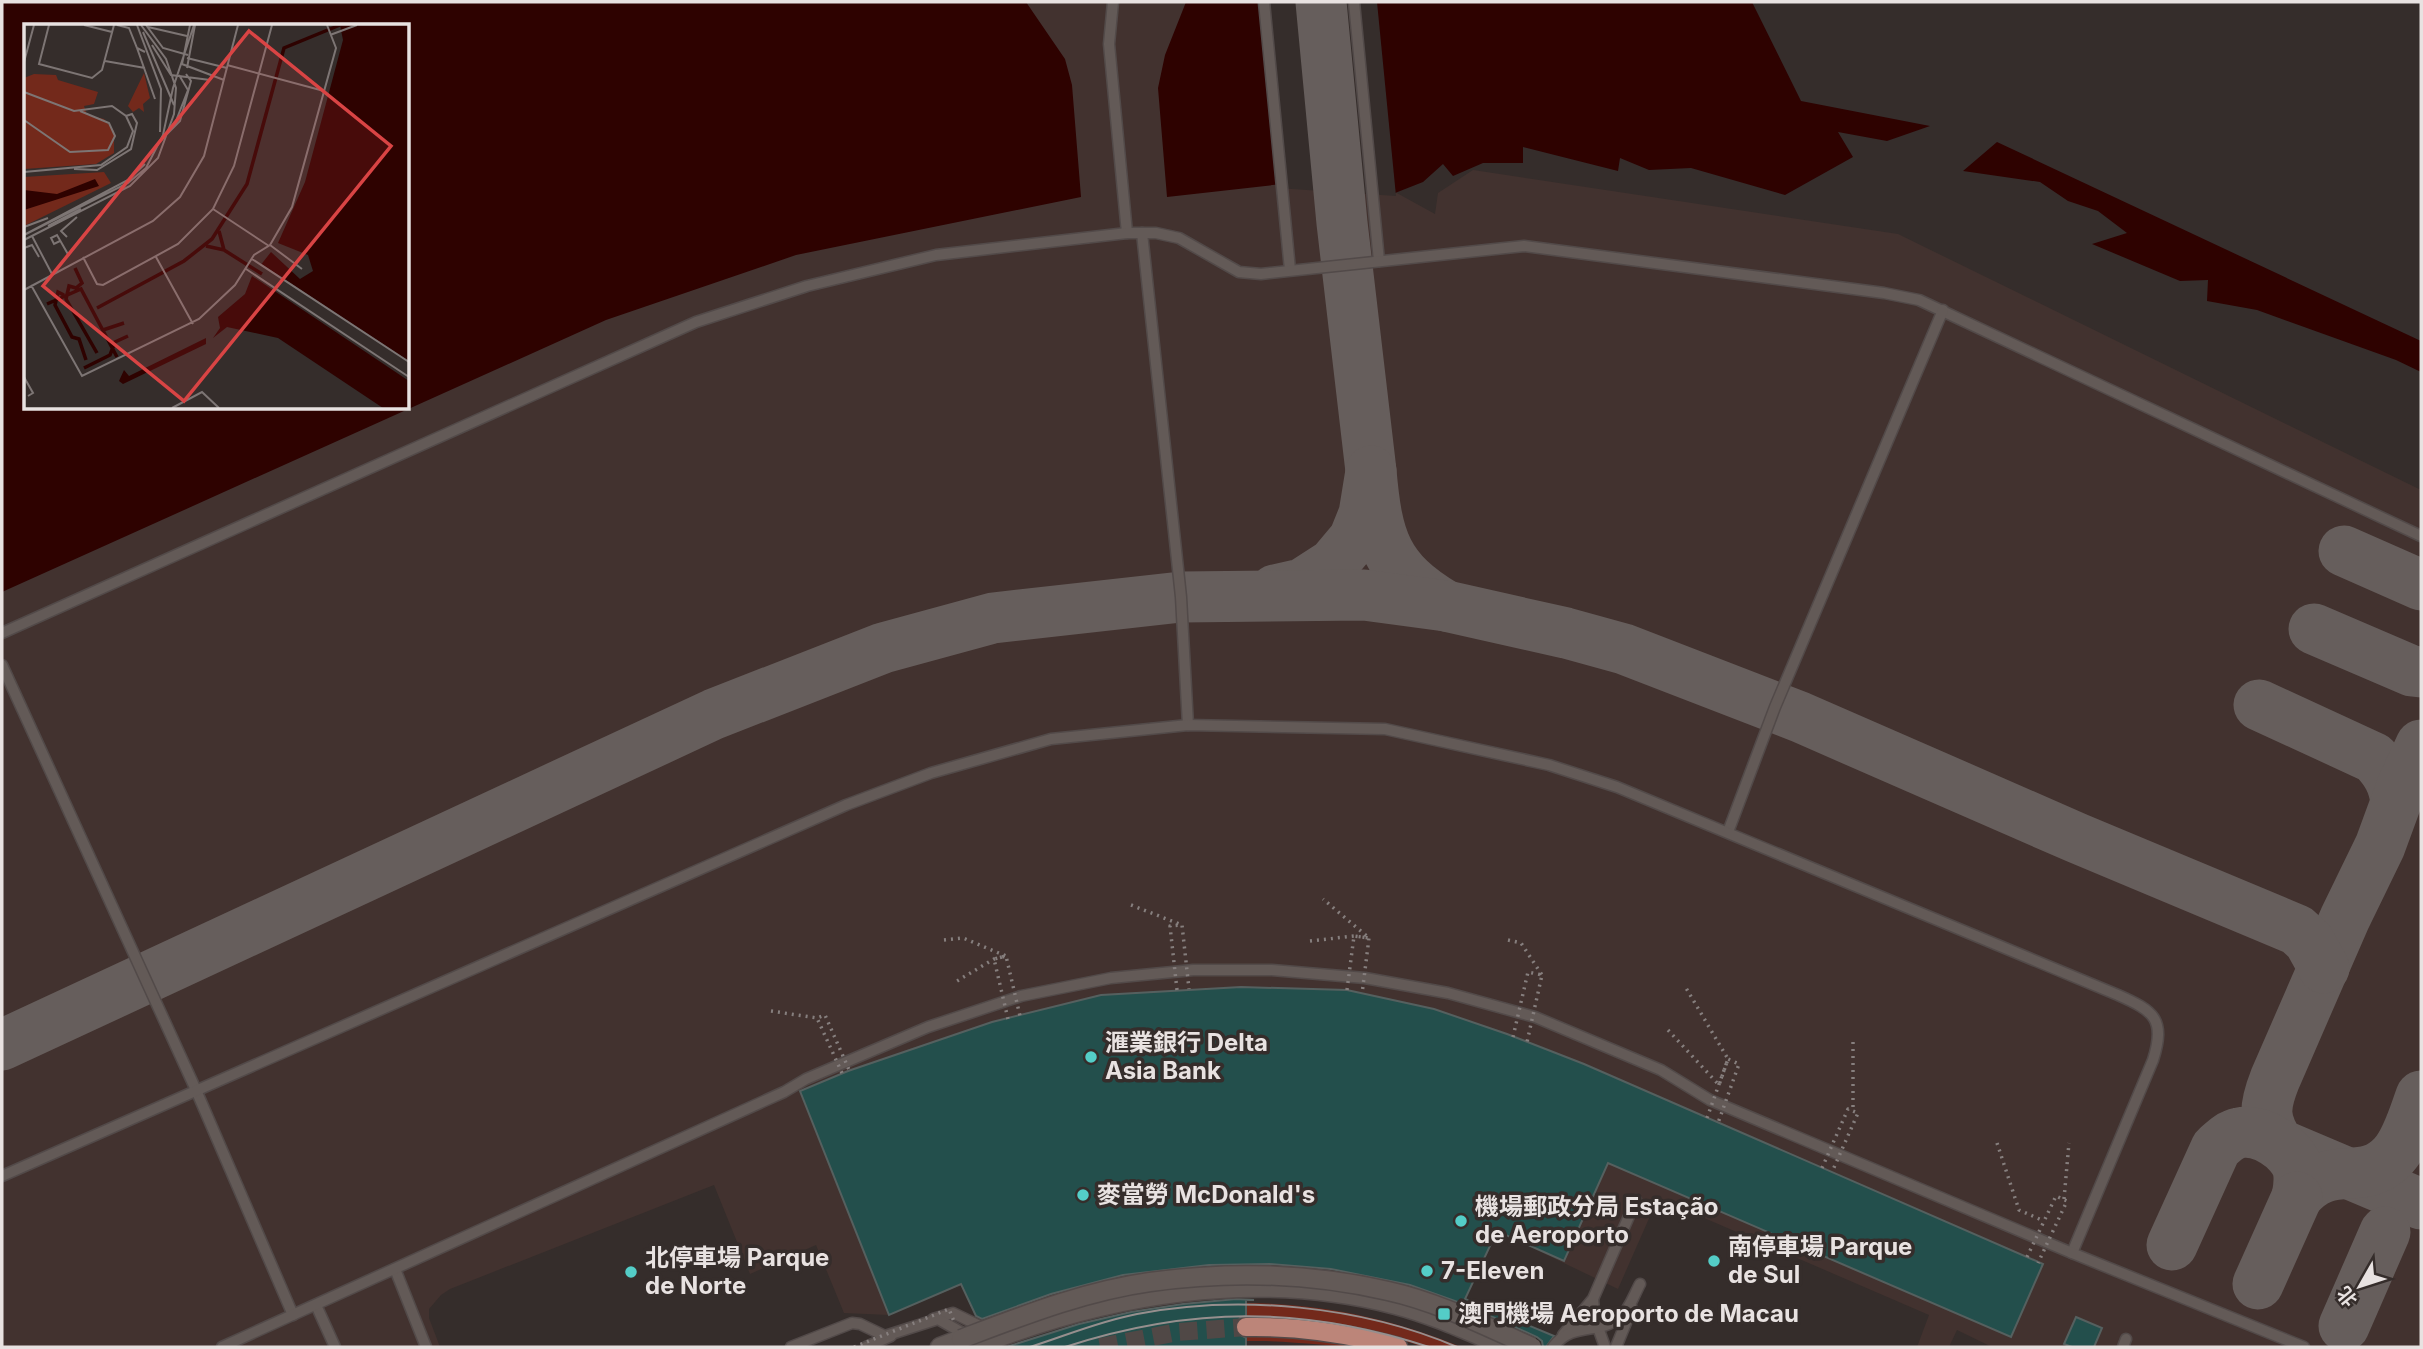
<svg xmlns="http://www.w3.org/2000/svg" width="2423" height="1349" viewBox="0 0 2423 1349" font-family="Inter,'Noto Sans SC',sans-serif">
<rect width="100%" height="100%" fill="#352d2b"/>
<path fill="#42322f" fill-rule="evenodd" d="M2,2H1377L1395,192L1435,214L1438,193L1473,170L1898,234L2421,490V1347H1992L1957,1330L1949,1347H1917L1929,1315L1658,1198L1618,1289L1497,1231L1394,1277L1310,1263L1224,1262L1143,1273L1044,1298L978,1322L961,1285L889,1315L844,1313L816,1245L750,1274L714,1185L450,1289L441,1295L429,1309V1318L440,1347H2ZM26,26H408V408H26Z"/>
<g fill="#73291b">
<path d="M1247,1303C1322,1304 1391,1318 1461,1347H1424L1385,1335L1320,1322L1280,1318H1246Z"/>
<path d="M1247,1335H1286L1369,1347C1328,1347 1288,1340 1247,1341Z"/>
</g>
<g fill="#2e0200" fill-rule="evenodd">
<path d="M2,2H1026L1065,59L1072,85L1081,197L796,255L606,320L2,592ZM26,26H408V408H26Z"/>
<polygon points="1186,2 1752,2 1801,101 1930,126 1887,141 1838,132 1853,157 1785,195 1691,168 1649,170 1620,158 1618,171 1523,147 1523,163 1483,163 1453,176 1443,164 1423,182 1395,193 1282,184 1167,197 1158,88 1165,55"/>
<polygon points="1997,142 2421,341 2421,372 2396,360 2257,310 2207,301 2208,280 2180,281 2092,244 2127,233 2098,211 2068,201 2040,182 1963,171"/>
</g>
<polygon fill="#352d2b" points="1259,2 1377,2 1396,196 1277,188"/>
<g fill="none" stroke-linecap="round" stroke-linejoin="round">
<g stroke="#665e5c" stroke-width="51">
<polyline points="1321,2 1342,223 1371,471"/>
<polyline points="2344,551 2421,585"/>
<path d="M1275,590L1302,584L1333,564L1354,539L1364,514L1371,471C1377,539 1385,570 1446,606"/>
<polyline points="2314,629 2412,671 2421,672"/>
<path d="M2259,705L2374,758C2387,772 2393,782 2396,801"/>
<path d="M2421,745L2402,786L2380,846L2345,918L2275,1079C2264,1107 2263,1119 2279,1144L2421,1204"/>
<polyline points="2,1045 714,714 883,648 993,618 1181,597 1364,595 1446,606 1566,633 1624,649 1800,717 2077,838 2297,930 2309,941 2324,968"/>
<path d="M2172,1245L2216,1148C2223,1142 2229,1135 2239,1133C2260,1128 2292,1148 2298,1169C2300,1178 2299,1187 2297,1197C2331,1156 2362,1189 2393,1156C2407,1141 2414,1115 2421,1096"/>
<polyline points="2258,1284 2297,1197"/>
<polyline points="2344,1326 2385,1232"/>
</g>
</g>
<g fill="#234f4c" stroke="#55605f" stroke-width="2">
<polygon points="1241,987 1347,990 1434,1009 1507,1034 1584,1064 2043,1264 2011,1337 1608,1163 1564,1261 1497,1231 1465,1299 1554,1336 1546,1347 1543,1347 1542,1341 1537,1337 1466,1305 1410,1285 1331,1269 1270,1264 1209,1265 1123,1275 1051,1294 982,1319 976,1316 961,1284 889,1315 800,1091 848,1071 992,1022 1101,995"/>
<polygon points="1236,1299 1254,1300 1246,1300 1246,1316 1240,1318 1235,1326 1237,1333 1246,1338 1246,1347 1006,1347 1079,1324 1131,1312 1183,1304"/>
<polygon points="2076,1317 2102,1328 2094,1347 2072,1347 2064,1344"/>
</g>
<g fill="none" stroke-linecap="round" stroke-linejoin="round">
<polyline stroke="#504846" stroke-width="18" stroke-dasharray="18 9" stroke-linecap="butt" points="1100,1347 1178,1332 1246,1327"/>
<defs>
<g id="service">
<polyline points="1113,2 1109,44 1127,233"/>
<polyline points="1264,2 1290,270"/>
<polyline points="1354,2 1379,261"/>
<polyline points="1142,233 1181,597 1188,725"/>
<polyline points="2,633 696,322 807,286 936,255 1127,233 1156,233 1179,238 1239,272 1261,274 1524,246 1884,293 1919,300 2421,536"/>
<polyline points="2,665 196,1090 293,1315"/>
<polyline points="1728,832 1775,707 1943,310"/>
<path d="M2,1176L846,805L931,773L1051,739L1188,725L1385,729L1549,765L1617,787L2118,995C2154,1011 2166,1019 2153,1060L2072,1253"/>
<polyline points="395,1269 426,1347"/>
<polyline points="1593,1300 1595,1319 1605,1347"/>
<polyline points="316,1305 335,1347"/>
<polyline points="933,1319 953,1313 986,1329"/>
<polyline points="1563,1335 1593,1299 1636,1200"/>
<polyline points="222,1347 784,1092 806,1079 928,1027 1021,996 1111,978 1193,970 1272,970 1365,978 1448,993 1535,1017 1661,1070 1710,1100 2072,1253 2304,1347"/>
<polyline points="791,1347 852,1323 860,1324 885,1336 938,1319 968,1336"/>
<polyline points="866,1347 891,1336"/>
<path d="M1553,1347C1573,1321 1598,1335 1619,1318C1629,1311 1634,1295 1640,1284"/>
<polyline points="1616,1347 1632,1308"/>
<polyline points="2123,1347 2126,1339"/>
</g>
<g id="tertiary">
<polyline points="940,1347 961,1339"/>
<path d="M974,1347C1107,1294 1255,1268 1396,1305C1434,1315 1470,1332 1506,1347"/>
</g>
<path id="primary" d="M1246,1327C1298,1326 1347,1333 1398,1347"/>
</defs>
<use href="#service" stroke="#524a49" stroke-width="13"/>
<use href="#tertiary" stroke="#524a49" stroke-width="21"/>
<use href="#primary" stroke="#524a49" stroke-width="21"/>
<g stroke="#867f7e" stroke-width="3.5" stroke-dasharray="2 5" stroke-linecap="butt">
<polyline points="1131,905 1182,925"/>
<polyline points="944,940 963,938 1006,956 994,959 957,981"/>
<polyline points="1508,940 1521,943 1542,975"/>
<polyline points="1310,941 1354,936 1369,938 1323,899"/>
<polyline points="771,1011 817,1018"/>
<polyline points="1668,1030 1719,1085 1728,1059 1686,988"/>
<polyline points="1853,1042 1853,1111"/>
<polyline points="1997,1143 2019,1210 2044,1221"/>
<polyline points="2064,1199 2069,1143"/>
</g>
<use href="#service" stroke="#635a57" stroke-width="10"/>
<use href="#tertiary" stroke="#635a57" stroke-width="18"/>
<use href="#primary" stroke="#bc8579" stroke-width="18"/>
<g stroke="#968f8e" stroke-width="2">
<path d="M1030,1347C1065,1336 1100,1321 1137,1314C1239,1294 1362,1306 1457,1347"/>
<path d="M1065,1347C1191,1306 1303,1306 1429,1347"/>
</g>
<defs>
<path id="tertiary-bridge" d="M961,1339C1022,1316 1085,1291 1150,1282C1229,1271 1310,1273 1388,1291C1438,1302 1485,1326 1532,1347"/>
</defs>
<use href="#tertiary-bridge" stroke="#524a49" stroke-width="21" stroke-linecap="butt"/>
<g stroke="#867f7e" stroke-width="3.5" stroke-dasharray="2 5" stroke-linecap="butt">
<polyline points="1177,990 1170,926 1182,925 1189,989"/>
<polyline points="1347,990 1354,936 1369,938 1362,994"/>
<polyline points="1008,1019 994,959 1006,956 1020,1016"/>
<polyline points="1513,1037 1528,972 1542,975 1527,1042"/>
<polyline points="842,1073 817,1018 825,1015 850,1072"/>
<polyline points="1707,1118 1728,1059 1739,1064 1718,1123"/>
<polyline points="1822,1168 1848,1109 1858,1113 1832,1172"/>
<polyline points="2027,1257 2056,1196 2067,1201 2038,1263"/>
<polyline points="854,1347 949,1309 955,1324"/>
</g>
<use href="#tertiary-bridge" stroke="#635a57" stroke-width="18"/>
</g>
<g fill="#54cdc7" stroke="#352d2b" stroke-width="2.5">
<circle cx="1091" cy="1057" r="7"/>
<circle cx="1083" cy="1195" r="7"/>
<circle cx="1461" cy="1221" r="7"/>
<circle cx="1714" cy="1261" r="7"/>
<circle cx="1427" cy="1271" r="7"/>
<circle cx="631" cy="1272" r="7"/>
<rect x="1437" y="1307" width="14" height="14" rx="3.5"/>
</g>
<g text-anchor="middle" stroke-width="7" stroke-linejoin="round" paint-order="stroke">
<g font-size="24" font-weight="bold" fill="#e8e2e1" stroke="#352d2b" text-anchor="start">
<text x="1105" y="1051">滙業銀行 Delta<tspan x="1105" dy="28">Asia Bank</tspan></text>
<text x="1097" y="1203">麥當勞 McDonald's</text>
<text x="1475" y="1215">機場郵政分局 Estação<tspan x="1475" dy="28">de Aeroporto</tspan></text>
<text x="1728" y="1255">南停車場 Parque<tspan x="1728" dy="28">de Sul</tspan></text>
<text x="645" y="1266">北停車場 Parque<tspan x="645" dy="28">de Norte</tspan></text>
<text x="1441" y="1279">7-Eleven</text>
<text x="1458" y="1322">澳門機場 Aeroporto de Macau</text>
</g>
</g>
<g transform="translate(24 24)">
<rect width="385" height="385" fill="#352d2b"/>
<path d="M120,49L126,74L119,80L120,88L115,84L109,88L104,82ZM10,50L32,51L34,56L74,68L70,80L60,82L63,91L80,95L90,107V129L72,140L0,145V54ZM80,148L87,159L0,202V153Z" fill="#73291b"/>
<path d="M316,1H385V384H359L254,314L203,303L189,314L196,304L194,293L221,270L228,252L247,228L276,255L289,247L284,231L254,219L281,158L319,16ZM71,155L75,162L0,186V166L33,170ZM182,314V320L99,360L95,357L100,346L105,352Z" fill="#2e0200"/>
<path d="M236,239L385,337V357L225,250Z" fill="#352d2b"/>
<path fill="none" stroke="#2e0200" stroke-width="3.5" d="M182,222L200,226L195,207M200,226L238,250M51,244L58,259L52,264L45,262L42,275L73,329M40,271L34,268L31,281L48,313L55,315L62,336M23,280L57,265L93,333M73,284L160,237L188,215L223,160L260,24L316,1M79,306L100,299M60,344L86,331L91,318L104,312"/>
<path fill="none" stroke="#7d7574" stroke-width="2" d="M25,1L15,40L68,54L78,46L90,1M60,1L88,8M93,1L105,4L113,24L121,28M113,1L137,65L136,108M122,1L139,24L164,31M166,1L158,40L200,56M124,3L163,12M119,8L150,81M306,11L333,1M128,21L147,51L186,56M113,24L131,75M163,34L203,44M81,37L121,44M0,38L10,1M203,41L300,67M163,44L171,1M0,68L50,87L88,82L102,92L109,107L103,123L77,141L0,148M0,96L46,128L84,126L91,112L85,99L56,87M150,102L164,66L155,51M142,111L156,97L167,57L162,50M50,145L73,146L107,125L113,99L108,90L102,92M189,185L245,222M24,202L57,185M0,203L24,194M0,211L104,156L121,140M0,211L104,159L122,144L139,111L149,64L170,1M8,212L28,250M43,213L37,207L53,193M0,216L106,162L134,134L150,90L152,64L142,35L117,1M36,217L30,220L27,214L33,211L45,232M246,221L278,245M0,224L8,221L15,233M59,233L73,260L79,261L154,220L189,185L210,142L248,1M132,233L169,300M228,235L385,338M222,245L385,353M7,261L58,352L175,295L211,261L230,231L246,221L268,183L312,24L303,1M0,266L129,197L156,173L180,132L214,1M0,353L9,369L4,372M148,384L178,368L195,384"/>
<path fill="#d94444" fill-opacity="0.15" stroke="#d94444" stroke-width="3.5" d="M225,7L367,122L160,377L19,262Z"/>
<rect width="385" height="385" fill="none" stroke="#e8e2e1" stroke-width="3.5"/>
</g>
<rect width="2423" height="1349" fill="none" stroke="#e8e2e1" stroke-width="7"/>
<g transform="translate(2360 1286) rotate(231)" stroke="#352d2b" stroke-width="5" paint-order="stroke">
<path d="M0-5L12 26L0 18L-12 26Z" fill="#e8e2e1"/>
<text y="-10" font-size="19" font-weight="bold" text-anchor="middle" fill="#e8e2e1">北</text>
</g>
</svg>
